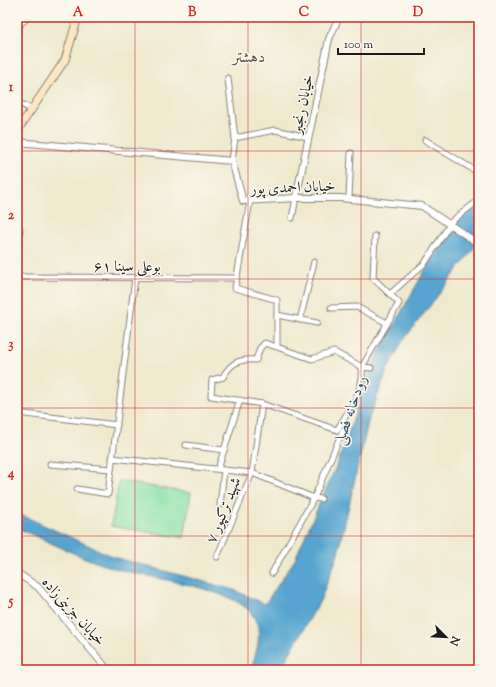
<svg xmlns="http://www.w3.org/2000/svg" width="496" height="687" viewBox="0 0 496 687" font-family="'Sorts Mill Goudy',Amiri,serif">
<rect width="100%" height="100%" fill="#fbf7ec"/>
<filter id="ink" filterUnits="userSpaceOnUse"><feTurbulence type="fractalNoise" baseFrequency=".025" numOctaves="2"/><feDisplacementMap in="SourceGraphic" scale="8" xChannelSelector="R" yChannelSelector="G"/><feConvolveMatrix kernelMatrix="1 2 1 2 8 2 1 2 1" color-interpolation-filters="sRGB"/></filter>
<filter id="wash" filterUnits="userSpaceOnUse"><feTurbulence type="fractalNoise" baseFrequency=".012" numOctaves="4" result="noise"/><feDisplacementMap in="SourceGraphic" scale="16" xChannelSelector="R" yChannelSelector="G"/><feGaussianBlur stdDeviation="0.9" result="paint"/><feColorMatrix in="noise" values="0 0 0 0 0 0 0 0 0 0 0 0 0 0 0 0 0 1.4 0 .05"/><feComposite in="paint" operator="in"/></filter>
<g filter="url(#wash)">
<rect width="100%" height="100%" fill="#efe9ce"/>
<polygon fill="#8ae1a5" stroke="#537e60" points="119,481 191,493 184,538 111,526"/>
<path fill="#56a4cf" stroke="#396076" d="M479,204V242L402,342L387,371L369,418L337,557L320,601L280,670H250C257,653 265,628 250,612C241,602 231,599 219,594C179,579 137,577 98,563C70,553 44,539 17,528V513L114,557L234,590L265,604L294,561L338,462L372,366L395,323L428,265L456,222Z"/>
</g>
<g filter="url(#ink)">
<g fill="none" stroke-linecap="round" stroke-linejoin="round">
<defs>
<g id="minor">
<polyline points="17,33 21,23 29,17"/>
<polyline points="228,78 235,138 232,161"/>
<polyline points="17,102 31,109"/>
<polyline points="235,138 275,130 308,137"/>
<polyline points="425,140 479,173"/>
<polyline points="349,198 351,153"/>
<polyline points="250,201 235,288 277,300 277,346"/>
<polyline points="292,218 296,198"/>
<polyline points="17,229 20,229 17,262"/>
<polyline points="17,277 236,278"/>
<polyline points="390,294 425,263 452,221 479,200"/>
<polyline points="331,308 357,307 387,323"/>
<polyline points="277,315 317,323"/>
<polyline points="300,320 314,262"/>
<path d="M371,368L362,367C365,389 348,412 337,430L262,404L211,396L212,380L223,377C231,362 240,359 256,360L260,348L265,343L312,359L334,352L362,367L399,303L373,278L375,236"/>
<polyline points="17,413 117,425"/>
<polyline points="186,445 224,450"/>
<polyline points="112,458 252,473 314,498 321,499"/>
<polyline points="50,464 111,469"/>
<polyline points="218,469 240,400"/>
<polyline points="77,489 108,494 135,278"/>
<polyline points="220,505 224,470"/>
<polyline points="217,557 252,473 262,404"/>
<polyline points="272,573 314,498 343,430"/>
</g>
<g id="tertiary">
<polyline points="17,142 232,161 243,201 296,198 340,198 422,206 479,244"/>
<polyline points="296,198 329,39 339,17"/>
<polyline points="17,573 38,587 108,670"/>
</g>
<polyline id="secondary" points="17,131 65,60 78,17"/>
</defs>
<use href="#minor" stroke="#868275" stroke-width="7"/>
<use href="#tertiary" stroke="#868275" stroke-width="8"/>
<use href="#secondary" stroke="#868275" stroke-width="9"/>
<use href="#minor" stroke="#fff" stroke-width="5"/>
<use href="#tertiary" stroke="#fff" stroke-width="6"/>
<use href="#secondary" stroke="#fce6c4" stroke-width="7"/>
</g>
</g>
<path fill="none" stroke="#d62828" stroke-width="1" stroke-opacity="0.55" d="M135,17V670M248,17V670M361,17V670M17,151H479M17,279H479M17,408H479M17,536H479"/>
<g text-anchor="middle" stroke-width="3" stroke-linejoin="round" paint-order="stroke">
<g font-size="15" fill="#1c1c1c" stroke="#fbf7ec">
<text transform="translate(302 104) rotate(-78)" y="5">خیابان رنجبر</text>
<text transform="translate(293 187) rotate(-2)" y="5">خیابان احمدی پور</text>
<text x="127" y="271">بوعلی سینا ۶۱</text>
<text transform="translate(223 510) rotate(-68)" y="5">شهید ترکپور ۷</text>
<text transform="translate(74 611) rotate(48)" y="5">خیابان جزینی‌زاده</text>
</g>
<g font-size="16" fill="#634f41" stroke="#fbf7ec">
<text x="249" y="62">دهشتر</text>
</g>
<g font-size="16" font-style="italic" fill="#36596d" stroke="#fbf7ec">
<text transform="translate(349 410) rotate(-71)" y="6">رودخانه فصلی</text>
</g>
</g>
<rect width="496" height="687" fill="none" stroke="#fbf7ec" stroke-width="44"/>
<g transform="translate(446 637) rotate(114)" stroke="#fbf7ec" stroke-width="3" paint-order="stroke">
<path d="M0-3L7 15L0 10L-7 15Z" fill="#1c1c1c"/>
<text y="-6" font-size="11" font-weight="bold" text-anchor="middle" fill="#1c1c1c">N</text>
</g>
<path d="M338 48v6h86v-6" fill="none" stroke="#1c1c1c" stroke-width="2"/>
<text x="344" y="48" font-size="12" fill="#1c1c1c" stroke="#fbf7ec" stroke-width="3" paint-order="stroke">100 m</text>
<rect x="22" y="22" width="452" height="643" fill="none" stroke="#d62828" stroke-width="1.5"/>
<g font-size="13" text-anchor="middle" font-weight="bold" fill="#d62828">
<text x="78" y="16">A</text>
<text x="192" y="16">B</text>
<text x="304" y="16">C</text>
<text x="418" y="16">D</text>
<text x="11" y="91">1</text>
<text x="11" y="219">2</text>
<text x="11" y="348">3</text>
<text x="11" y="477">4</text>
<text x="11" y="605">5</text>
</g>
</svg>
